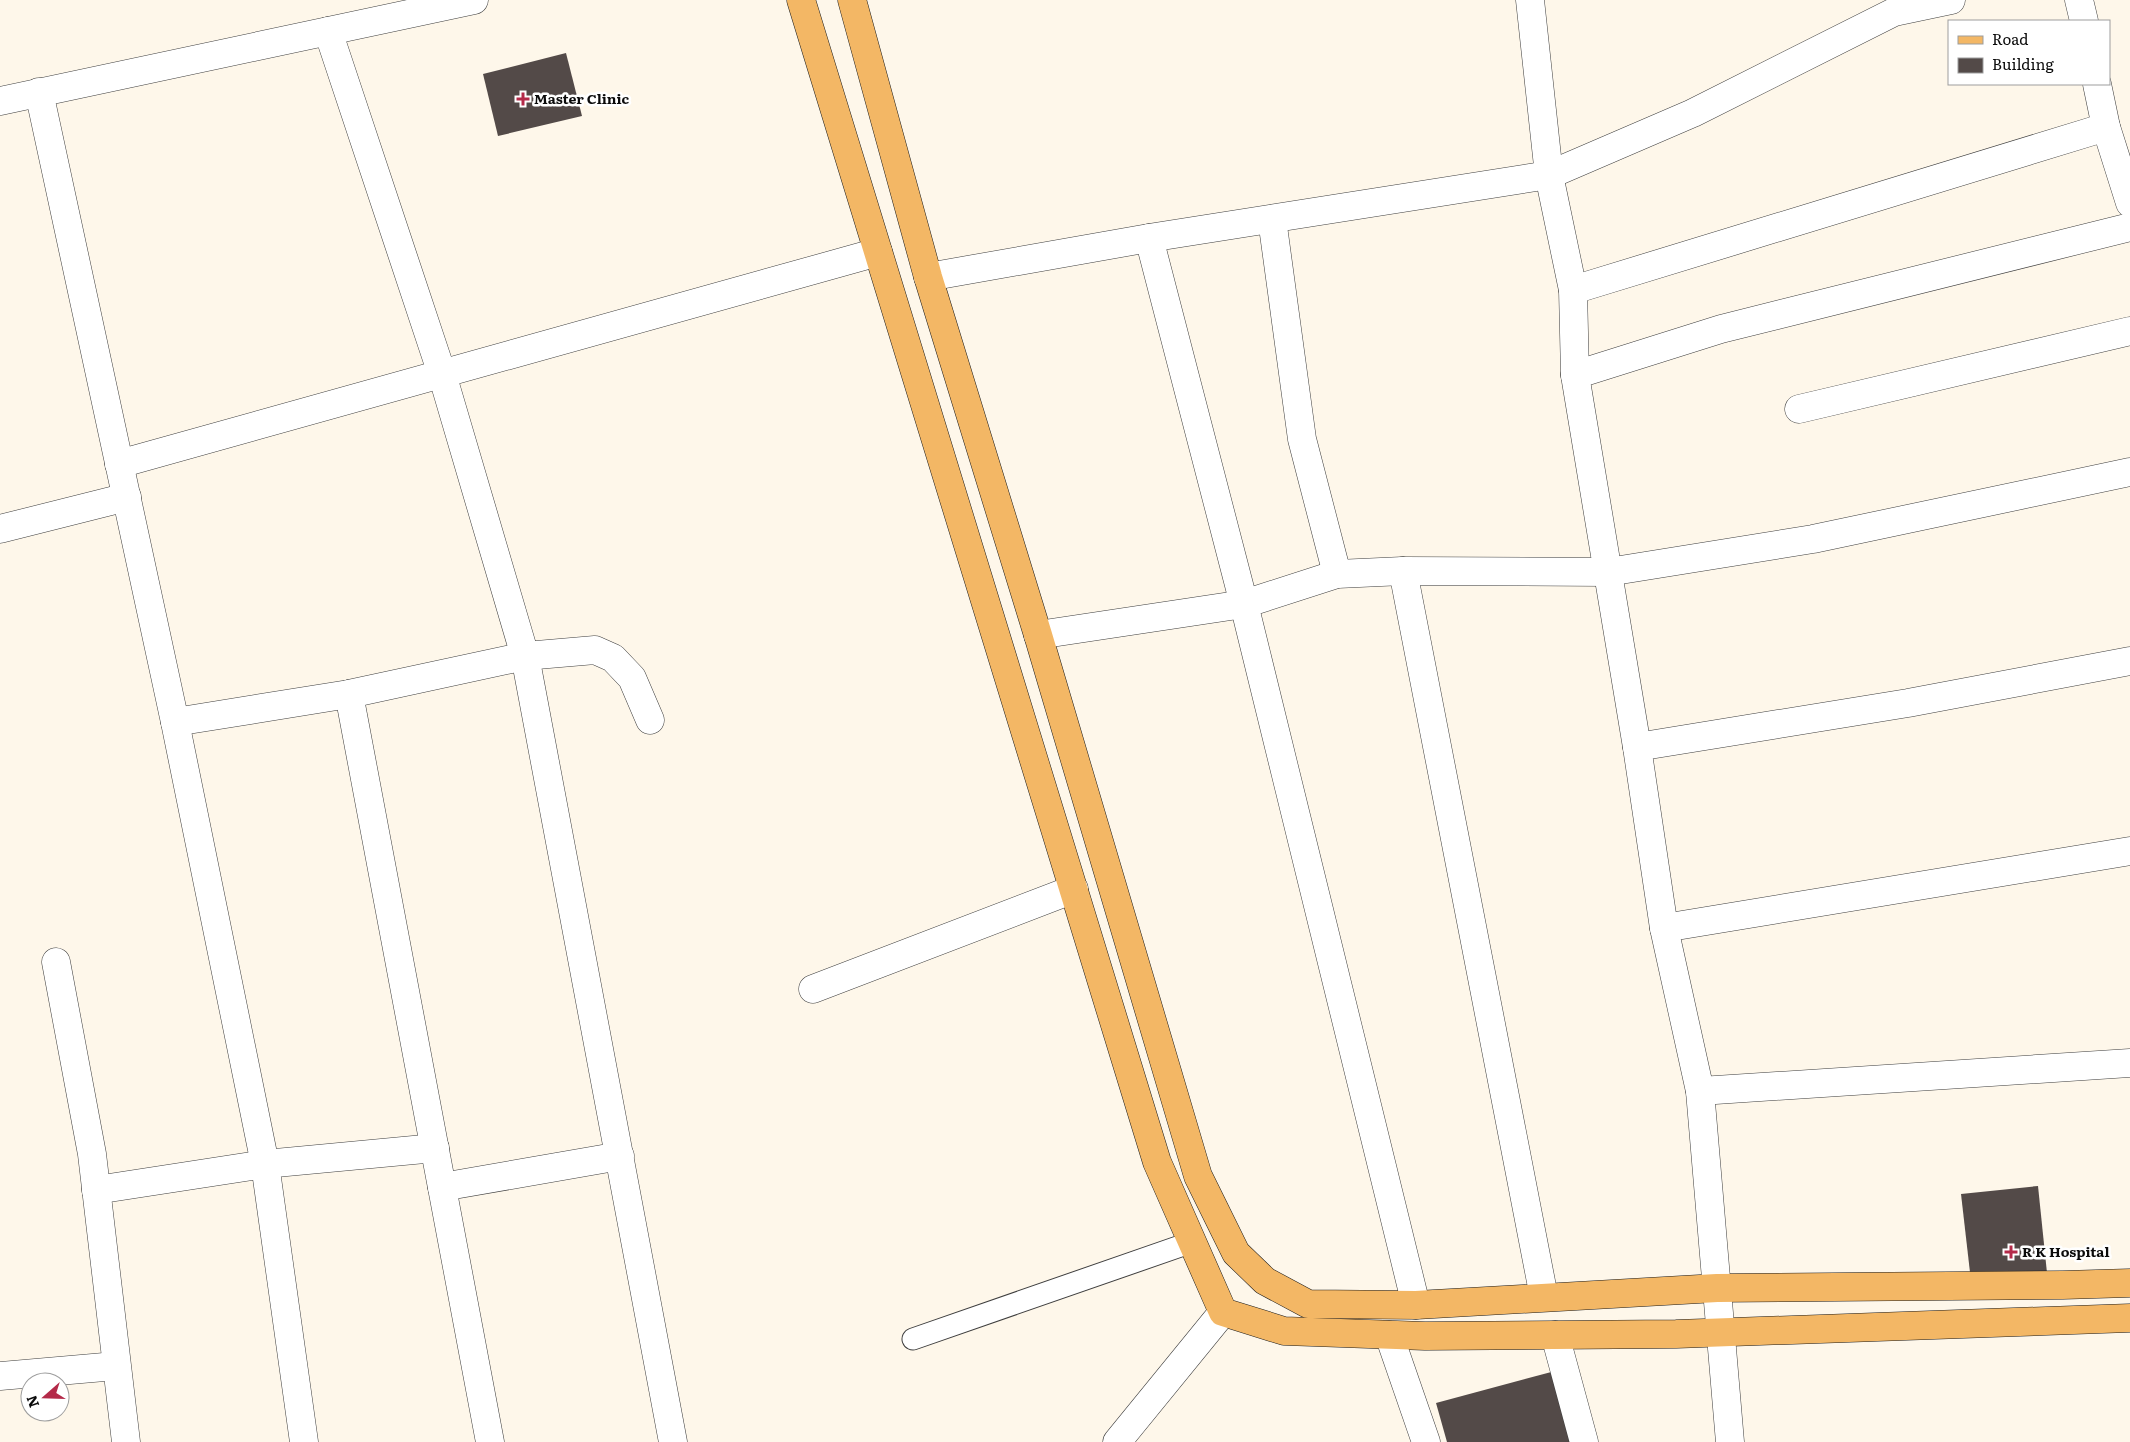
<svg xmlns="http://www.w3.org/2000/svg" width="2130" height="1442" viewBox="0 0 2130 1442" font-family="Literata,serif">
<rect width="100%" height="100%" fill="#fef7ea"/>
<g fill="#534a48">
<polygon points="566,53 582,116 498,136 483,74"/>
<polygon points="2038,1186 2047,1273 1971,1281 1961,1194"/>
<polygon points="1555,1371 1575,1442 1447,1442 1436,1403"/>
</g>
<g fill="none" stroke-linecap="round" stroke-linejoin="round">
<defs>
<polyline id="service" points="913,1339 1192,1242"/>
<g id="minor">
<polyline points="1530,0 1549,175 1573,290 1575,375 1637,747 1664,928 1700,1091 1730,1442"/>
<polyline points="2079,0 2084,21"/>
<polyline points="328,31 442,374 525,656 673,1442"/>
<polyline points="2097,84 2106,127 2130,203"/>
<polyline points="39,92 175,722 265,1164 304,1442"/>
<polyline points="1272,219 1302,439 1337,574"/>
<polyline points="1149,238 1244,604 1416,1305"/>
<polyline points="928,277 1149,238 1549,175 1693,113 1894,12 1951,0"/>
<polyline points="1573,290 2106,127"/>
<polyline points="1575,375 1721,329 2130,227"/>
<polyline points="1799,409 2130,331"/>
<polyline points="119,464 878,252"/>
<polyline points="0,529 127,497"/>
<polyline points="1403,571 1544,1297"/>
<polyline points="1038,635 1244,604 1337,574 1403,571 1608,572 1813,539 2130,472"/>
<polyline points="349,694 490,1442"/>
<polyline points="175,722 349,694 525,656 595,650 613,658 632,678 650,720"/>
<polyline points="1637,747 1908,703 2130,661"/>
<polyline points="1664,928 2130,851"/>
<polyline points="56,962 92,1154 126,1442"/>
<polyline points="813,989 1074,889"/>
<polyline points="1700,1091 2130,1063"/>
<polyline points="442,1187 620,1156"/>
<polyline points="96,1190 265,1164 435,1148"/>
<polyline points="1389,1335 1426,1442"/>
<polyline points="1555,1335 1584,1442"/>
<polyline points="0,1376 116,1366"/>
</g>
<g id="tertiary">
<polyline points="0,101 474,0"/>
<polyline points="1117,1442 1223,1312"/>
</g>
<g id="primary">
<polyline points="801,0 1157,1162 1223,1312 1284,1331 1425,1336 1676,1334 2130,1318"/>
<polyline points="852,0 928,277 1038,635 1198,1176 1236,1253 1265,1281 1308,1304 1416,1305 1717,1288 2063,1285 2130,1283"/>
</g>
</defs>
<use href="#service" stroke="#3e3e3e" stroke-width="23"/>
<use href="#minor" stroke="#3e3e3e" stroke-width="29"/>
<use href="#tertiary" stroke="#3e3e3e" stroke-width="29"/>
<use href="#primary" stroke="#1c1c1c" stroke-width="29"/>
<use href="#service" stroke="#fff" stroke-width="21"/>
<use href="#minor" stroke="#fff" stroke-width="28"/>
<use href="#tertiary" stroke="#fff" stroke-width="28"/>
<use href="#primary" stroke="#f3b765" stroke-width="28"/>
</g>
<g fill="#b42a49" stroke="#fff" stroke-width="2">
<path d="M520.5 91.5h5v5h5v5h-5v5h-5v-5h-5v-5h5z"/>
<path d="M2008.5 1244.5h5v5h5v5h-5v5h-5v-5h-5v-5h5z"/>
</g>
<g text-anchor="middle" stroke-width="5" stroke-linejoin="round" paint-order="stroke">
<g font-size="14" font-weight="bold" fill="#0b0b0b" stroke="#fff" text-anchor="start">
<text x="534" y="104">Master Clinic</text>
<text x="2022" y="1257">R K Hospital</text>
</g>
</g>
<rect x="1948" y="20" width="162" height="65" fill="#ffffff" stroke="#9d9d9d"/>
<rect x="1958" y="36" width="25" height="8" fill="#f3b765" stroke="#9d9d9d"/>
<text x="1992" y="45" font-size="15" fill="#0b0b0b">Road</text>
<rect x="1958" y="58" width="25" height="15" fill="#534a48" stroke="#9d9d9d"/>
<text x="1992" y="70" font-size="15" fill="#0b0b0b">Building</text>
<g transform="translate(45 1397) rotate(250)"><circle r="24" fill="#ffffff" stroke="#9d9d9d"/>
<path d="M0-4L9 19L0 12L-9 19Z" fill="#b42a49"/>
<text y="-8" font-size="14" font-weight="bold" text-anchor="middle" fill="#0b0b0b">N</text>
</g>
</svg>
